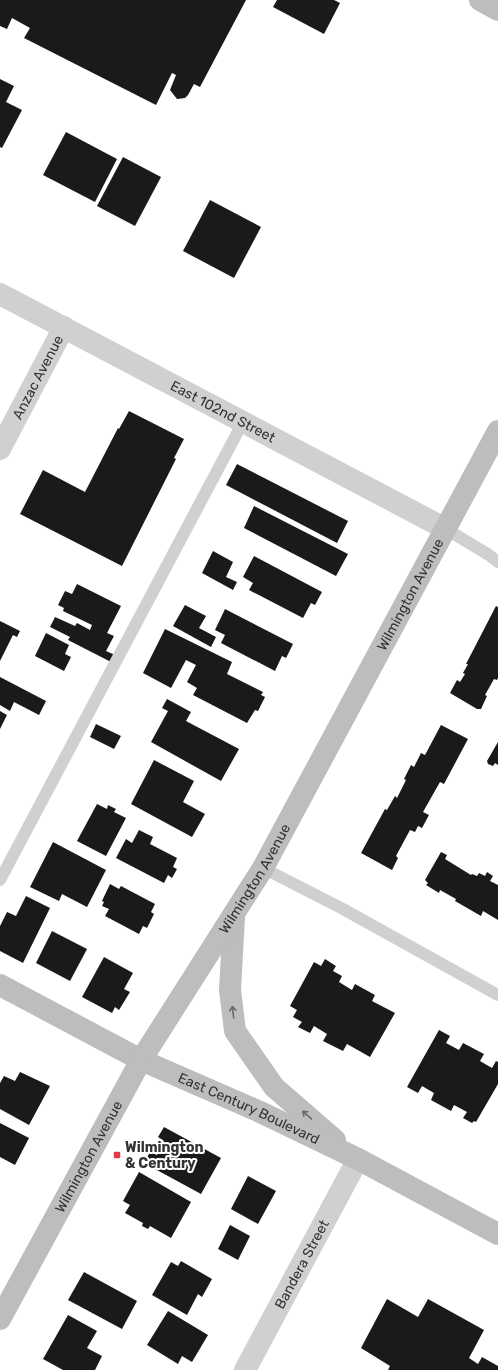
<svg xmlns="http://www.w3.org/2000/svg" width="498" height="1370" viewBox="0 0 498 1370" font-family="Rubik,sans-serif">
<rect width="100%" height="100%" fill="#fff"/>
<g fill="#1a1a1a">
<polygon points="0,0 246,0 200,87 194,84 188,95 185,98 177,99 170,90 176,75 172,73 156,105 24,38 30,28 12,18 7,29 0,26"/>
<polygon points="277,0 334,0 340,3 324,34 273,7"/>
<polygon points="0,79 14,86 6,102 22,110 2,148 0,147"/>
<polygon points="66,132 117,159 95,202 43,175"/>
<polygon points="123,157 161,177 135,226 97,206"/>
<polygon points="210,200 261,227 234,278 183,251"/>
<polygon points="129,411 184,439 174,458 176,459 122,566 20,514 43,470 85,492 118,428 119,429"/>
<polygon points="237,464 348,521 337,543 226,485"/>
<polygon points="254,506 348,554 336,576 244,528"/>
<polygon points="213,551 233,562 226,577 237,582 233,590 202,573"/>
<polygon points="254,556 322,592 315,605 311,603 303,618 249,590 253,583 243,577"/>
<polygon points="77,584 121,606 107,633 114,636 106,651 115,655 111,662 68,640 70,637 50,627 55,617 75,626 77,623 90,630 92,625 63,611 64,608 58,605 65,591 72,594"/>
<polygon points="185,605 206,616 199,628 216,637 211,647 173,626"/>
<polygon points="496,606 498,607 498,678 497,680 494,679 485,695 487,696 481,709 477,709 450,693 457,680 460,682 465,674 463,673 468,664 466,664"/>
<polygon points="225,609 293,644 286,658 282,656 275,671 221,643 225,635 215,630"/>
<polygon points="0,621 20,631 17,637 13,635 0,661"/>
<polygon points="165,629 232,662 227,674 263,692 261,695 265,697 258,711 255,710 247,723 193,695 197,688 187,682 196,665 186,660 171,688 143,673"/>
<polygon points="46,633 69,645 65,654 71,657 64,671 35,656"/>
<polygon points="0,677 46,701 39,715 14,702 10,711 0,705"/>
<polygon points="167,699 191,712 186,721 239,749 221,781 151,742 168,711 162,708"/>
<polygon points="0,711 7,715 0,729"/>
<polygon points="96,724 121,736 114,749 90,737"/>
<polygon points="441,725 468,739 444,784 440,782 423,812 429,815 422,828 418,826 415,832 410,830 396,856 398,858 392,870 361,853 385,809 387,810 395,796 397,798 406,780 404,779 411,765 414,767 421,753 425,755"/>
<polygon points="498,742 498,765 495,763 493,766 488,764 487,761"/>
<polygon points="154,760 194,781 183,802 205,814 192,837 131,804"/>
<polygon points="97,804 107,809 108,805 116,809 114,812 126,818 106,856 77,841"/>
<polygon points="139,830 153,837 150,844 177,858 173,867 177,869 172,878 168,875 164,883 116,858 126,839 132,843"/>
<polygon points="53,842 106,870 87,907 62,894 59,901 30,887"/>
<polygon points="441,852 447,855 445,859 471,875 472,874 477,876 479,873 485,876 487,872 493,876 490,881 498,885 498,920 483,911 481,916 455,901 456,899 440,890 439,893 426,885 428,883 425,880"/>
<polygon points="110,884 119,889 121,886 155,904 151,912 154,914 147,928 143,926 139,934 105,916 109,909 102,906 104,902 102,901"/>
<polygon points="26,896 50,908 23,963 0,951 0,926 7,912 16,916"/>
<polygon points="52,931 87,949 70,981 36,963"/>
<polygon points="104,957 133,973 124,989 130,992 119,1010 115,1007 112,1013 82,997"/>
<polygon points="325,959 336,966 333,971 342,976 339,982 352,990 355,984 375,995 372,1001 395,1013 370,1057 347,1044 343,1051 323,1041 327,1034 314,1026 310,1033 298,1027 302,1022 293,1017 297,1010 290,1006 314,962 321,966"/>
<polygon points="439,1030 450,1036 446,1043 459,1050 463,1043 484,1054 480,1061 492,1068 496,1061 498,1062 498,1084 476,1122 474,1121 472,1123 463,1118 467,1112 454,1105 451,1111 431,1100 434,1093 422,1086 418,1093 407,1087"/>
<polygon points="20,1072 50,1086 29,1125 0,1109 0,1083 4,1076 15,1081"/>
<polygon points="0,1123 29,1138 15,1165 0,1157"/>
<polygon points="164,1127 221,1158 201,1194 144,1163 150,1152 157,1155 164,1141 158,1137"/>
<polygon points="139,1172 191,1202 171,1238 150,1226 148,1229 142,1226 143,1223 125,1213 130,1205 123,1201"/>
<polygon points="248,1176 276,1191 258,1224 231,1209"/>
<polygon points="230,1225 250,1236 238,1260 218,1249"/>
<polygon points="181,1261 212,1279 202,1297 198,1294 187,1315 152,1295 171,1262 178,1266"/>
<polygon points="84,1272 137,1301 122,1329 68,1300"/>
<polygon points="387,1299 418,1317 428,1299 484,1330 469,1358 478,1364 482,1357 498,1366 498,1370 388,1370 390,1366 361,1348"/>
<polygon points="168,1311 208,1335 192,1362 182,1356 178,1364 147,1345"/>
<polygon points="68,1315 97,1331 87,1348 102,1356 95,1370 63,1370 43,1359"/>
</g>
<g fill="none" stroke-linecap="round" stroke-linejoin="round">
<g stroke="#d0d0d0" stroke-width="12">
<polyline points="446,529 489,555 498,562"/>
<polyline points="263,868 343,909 498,995"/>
<polyline points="0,880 243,422"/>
</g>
<g stroke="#d0d0d0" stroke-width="22">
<path id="s1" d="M0,294L446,529"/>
<path id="s2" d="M0,449L64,327"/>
<path id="s3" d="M245,1370L358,1159"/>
</g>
<g stroke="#bdbdbd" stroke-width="22">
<polyline points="480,0 498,10"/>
<polyline points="234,917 230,990 235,1031 274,1087 335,1140"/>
<path id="s4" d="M0,985L141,1060L258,1111L358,1159L498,1234"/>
<path id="s5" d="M0,1319L141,1060L263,868L498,431"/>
</g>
</g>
<defs><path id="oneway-shaft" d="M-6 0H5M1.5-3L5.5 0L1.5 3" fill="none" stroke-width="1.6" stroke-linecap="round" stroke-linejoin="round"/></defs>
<g stroke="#6a6a6a">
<use href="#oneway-shaft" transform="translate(233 1012) rotate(-97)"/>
<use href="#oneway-shaft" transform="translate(307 1115) rotate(-139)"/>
</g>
<rect fill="#e63946" stroke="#fff" stroke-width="1.5" x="113" y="1151" width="8" height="8" rx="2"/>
<g text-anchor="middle" stroke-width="4" stroke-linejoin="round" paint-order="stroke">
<g font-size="14" fill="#333" stroke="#fff">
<text dy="5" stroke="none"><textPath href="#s2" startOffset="81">Anzac Avenue</textPath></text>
<text dy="5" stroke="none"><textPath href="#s1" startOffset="252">East 102nd Street</textPath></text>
<text dy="5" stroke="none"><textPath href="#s5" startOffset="833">Wilmington Avenue</textPath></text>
<text dy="5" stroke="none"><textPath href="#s5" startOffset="509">Wilmington Avenue</textPath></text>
<text dy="5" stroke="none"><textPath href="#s4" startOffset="278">East Century Boulevard</textPath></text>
<text dy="5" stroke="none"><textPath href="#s5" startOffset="185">Wilmington Avenue</textPath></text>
<text dy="5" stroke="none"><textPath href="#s3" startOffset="120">Bandera Street</textPath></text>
</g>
<g font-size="14" font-weight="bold" fill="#333" stroke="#fff" text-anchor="start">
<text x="125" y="1152">Wilmington<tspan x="125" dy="16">&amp; Century</tspan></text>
</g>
</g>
</svg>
